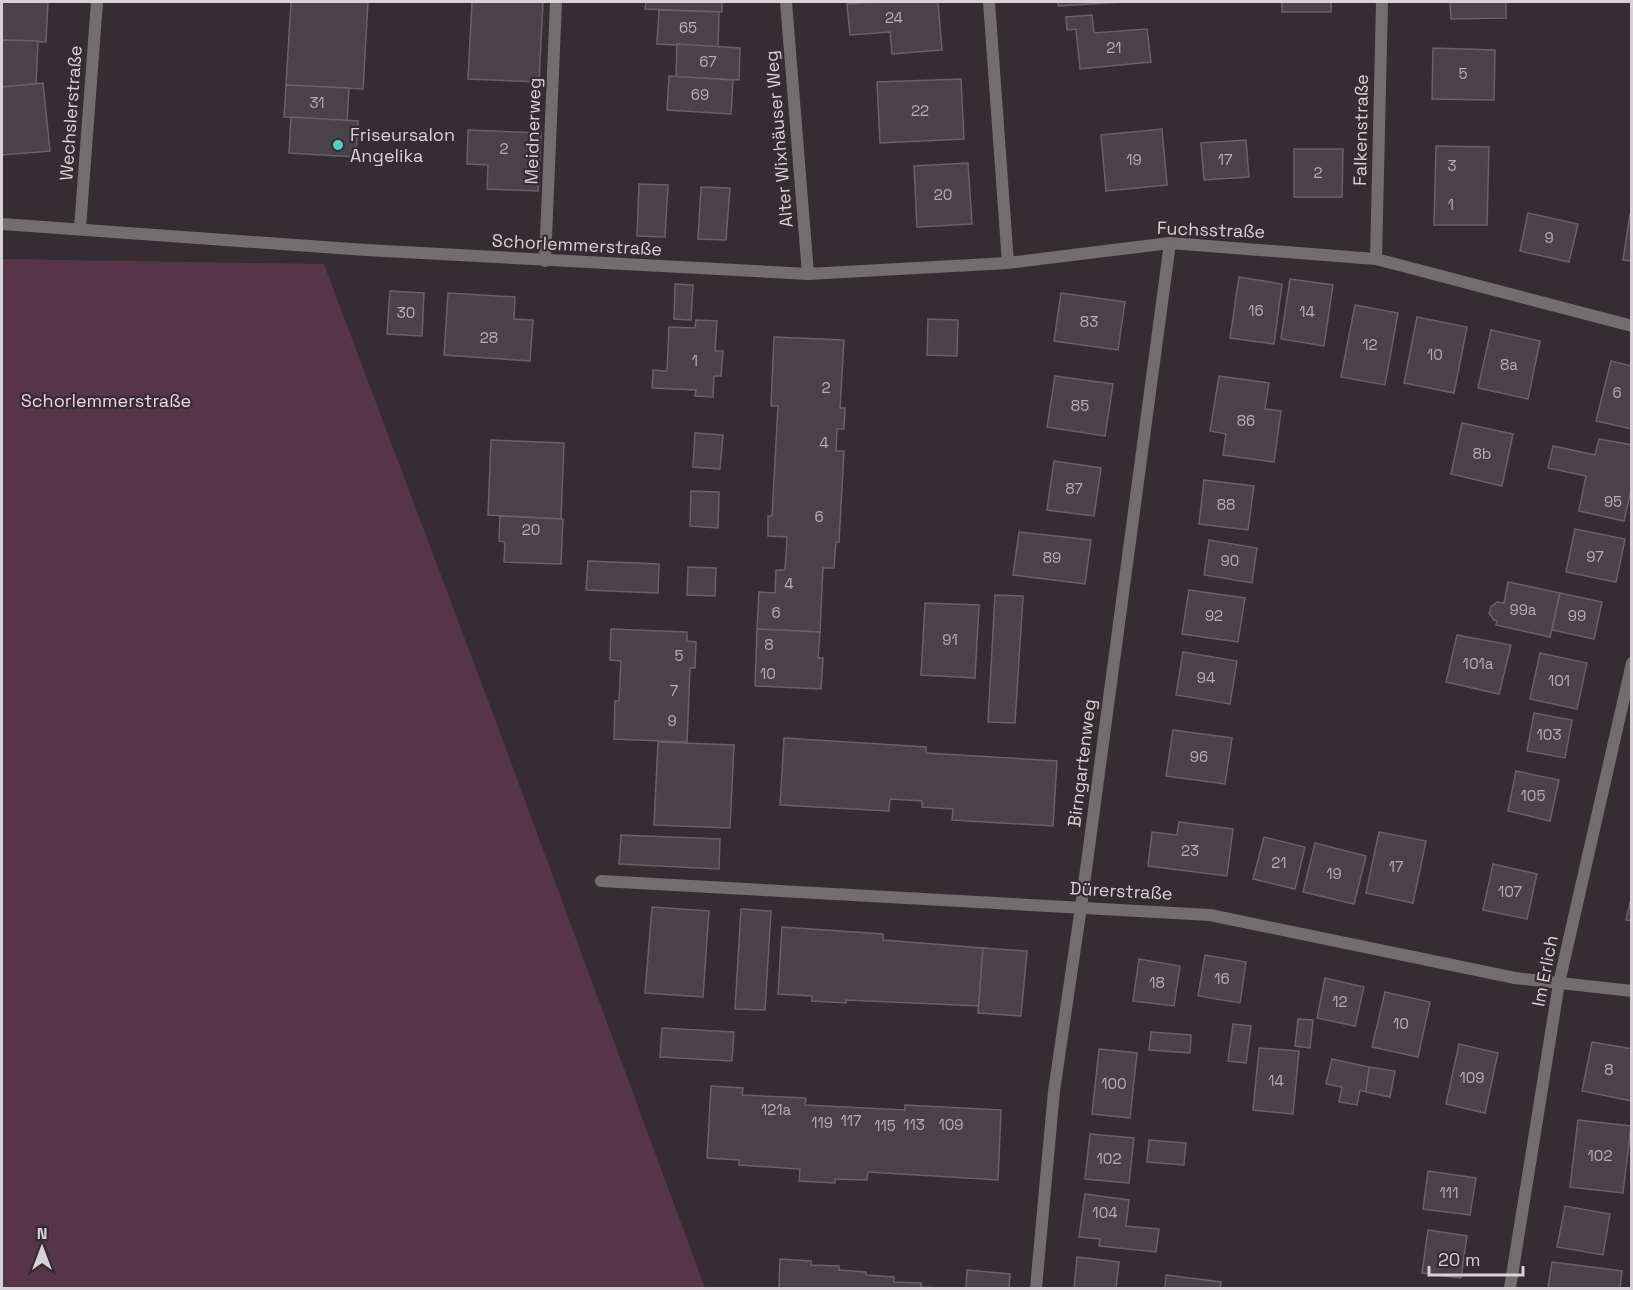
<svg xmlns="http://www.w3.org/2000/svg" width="1633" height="1290" viewBox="0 0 1633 1290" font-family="'Space Grotesk',sans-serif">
<rect width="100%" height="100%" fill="#352d32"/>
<polygon fill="#563449" points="2,259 324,264 499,730 705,1288 2,1288"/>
<g fill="#4b4247" stroke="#6a6166" stroke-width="1.5">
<polygon points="2,2 48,2 46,42 2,40"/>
<polygon points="291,2 368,2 363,89 286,85"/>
<polygon points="472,2 543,2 539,82 468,79"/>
<polygon points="646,2 722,2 722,12 645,9"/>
<polygon points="879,2 938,2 942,50 892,54 890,32 850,35 847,4"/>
<polygon points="1058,2 1124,2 1058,6"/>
<rect x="1282" y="2" width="49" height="10"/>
<polygon points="1450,2 1506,2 1506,18 1451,19"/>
<polygon points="659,10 719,12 718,47 657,44"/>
<polygon points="1092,15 1094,33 1147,29 1151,62 1080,69 1076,29 1067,30 1066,17"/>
<polygon points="2,40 38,41 36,84 2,87"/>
<polygon points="677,44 740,48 739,80 676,77"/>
<polygon points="1433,48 1495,50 1494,100 1432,99"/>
<polygon points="669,76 733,80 731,114 667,110"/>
<polygon points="961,79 964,139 880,143 877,82"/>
<polygon points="43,83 50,151 2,155 2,87"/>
<polygon points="286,85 349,88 347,121 284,117"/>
<polygon points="291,117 358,121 356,157 289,153"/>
<polygon points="1162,129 1167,185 1106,191 1101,135"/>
<polygon points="468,130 541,133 538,191 487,189 488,165 467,164"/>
<polygon points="1246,140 1249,177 1204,180 1201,143"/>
<polygon points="1436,146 1489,147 1487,225 1434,225"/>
<polygon points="1294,149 1343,149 1342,197 1294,197"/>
<polygon points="968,163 972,224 917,227 914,166"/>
<polygon points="639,184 668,185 665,237 637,236"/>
<polygon points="701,187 730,188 726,240 698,239"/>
<polygon points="1528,213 1578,224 1569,262 1520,251"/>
<polygon points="1630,214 1632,214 1632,261 1623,260"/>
<polygon points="1239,277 1282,284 1274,344 1230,338"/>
<polygon points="1290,279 1333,285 1324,346 1281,339"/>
<polygon points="675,284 693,285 691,320 674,319"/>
<polygon points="390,291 424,293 422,336 387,334"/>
<polygon points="448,293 515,297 514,319 533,320 530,361 444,355"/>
<polygon points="1061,293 1125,302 1118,350 1054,341"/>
<polygon points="1355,305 1398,313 1385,385 1341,377"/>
<polygon points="1417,317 1467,327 1454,393 1404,383"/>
<polygon points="928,319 958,320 957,356 927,355"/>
<polygon points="696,320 717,321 715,351 723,351 721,376 714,376 713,397 695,396 696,390 652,388 653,370 667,371 669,327 695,328"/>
<polygon points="1491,330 1540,341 1528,399 1478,388"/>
<polygon points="774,337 844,340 840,408 845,408 844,429 837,429 836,451 844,451 839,542 836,542 834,568 823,568 820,632 757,629 759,592 775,593 776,570 785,570 787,537 768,536 768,516 772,516 778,406 771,406"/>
<polygon points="1611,361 1632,366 1632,429 1596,421"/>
<polygon points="1055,376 1113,384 1105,436 1047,427"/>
<polygon points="1219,376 1269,383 1265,409 1281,411 1274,462 1223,455 1226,434 1210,431"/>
<polygon points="1462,423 1513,434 1502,486 1451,474"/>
<polygon points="695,433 723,435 720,469 693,467"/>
<polygon points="1599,439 1632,445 1632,486 1624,521 1579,511 1586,476 1548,468 1553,446 1595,455"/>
<polygon points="491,440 564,443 561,519 488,515"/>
<polygon points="1054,461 1101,468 1094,516 1047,510"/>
<polygon points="1204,480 1254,486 1248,530 1199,524"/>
<polygon points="691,491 719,492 718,528 690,526"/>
<polygon points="500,516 563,519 561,564 504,562 505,542 499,541"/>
<polygon points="1575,529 1625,539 1616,582 1566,572"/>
<polygon points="1019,532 1091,540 1085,584 1013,575"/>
<polygon points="1209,540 1257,548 1252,583 1204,575"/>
<polygon points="588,561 659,564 658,593 586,590"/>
<polygon points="688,567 716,568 715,596 687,595"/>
<polygon points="1508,582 1560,593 1550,637 1496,625 1497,621 1494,620 1489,613 1491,607 1497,602 1504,603"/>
<polygon points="1189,590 1245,598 1238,642 1182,634"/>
<polygon points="1560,593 1602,602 1594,639 1552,630"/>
<polygon points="995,595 1023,596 1015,723 988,722"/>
<polygon points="925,603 979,605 975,678 921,675"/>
<polygon points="611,629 687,632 687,641 696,642 695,668 690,668 687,742 614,739 615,701 619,701 621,661 610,660"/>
<polygon points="757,629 820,632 818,658 823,658 821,689 755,686"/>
<polygon points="1457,635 1511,645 1499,694 1446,682"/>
<polygon points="1183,652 1237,661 1230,704 1176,695"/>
<polygon points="1540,653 1587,663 1577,709 1530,699"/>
<polygon points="1534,713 1572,720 1565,758 1527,751"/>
<polygon points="1173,730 1232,738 1225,784 1166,776"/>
<polygon points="784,738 926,747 926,753 1057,761 1053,826 952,820 953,809 922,807 922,801 890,799 889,811 780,805"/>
<polygon points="658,742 734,745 730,828 654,825"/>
<polygon points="1516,771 1559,780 1550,821 1508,811"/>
<polygon points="1179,822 1233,829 1227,876 1148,866 1152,832 1177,835"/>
<polygon points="1379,832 1426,841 1413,903 1366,893"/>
<polygon points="621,835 720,839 719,869 619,864"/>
<polygon points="1264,837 1305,847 1295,889 1253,879"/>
<polygon points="1315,843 1366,856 1354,904 1303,892"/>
<polygon points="1493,864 1537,874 1527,919 1483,910"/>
<polygon points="1632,895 1632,921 1626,920"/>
<polygon points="652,907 709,911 703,997 645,993"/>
<polygon points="741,909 771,911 765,1010 735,1009"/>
<polygon points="782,927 883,934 883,940 983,948 979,1006 846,1000 846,1003 812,1001 812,996 778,994"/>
<polygon points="983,948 1027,951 1021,1016 978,1013"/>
<polygon points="1205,955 1246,962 1240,1003 1198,996"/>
<polygon points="1139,959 1180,966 1174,1006 1133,1001"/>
<polygon points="1325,978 1364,987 1355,1026 1317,1018"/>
<polygon points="1385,992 1430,1002 1418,1057 1372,1047"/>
<polygon points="1298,1019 1313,1020 1310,1048 1295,1046"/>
<polygon points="1233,1024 1251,1026 1246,1063 1228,1061"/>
<polygon points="662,1028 734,1032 732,1061 660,1057"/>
<polygon points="1151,1032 1191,1035 1190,1053 1149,1050"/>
<polygon points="1592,1042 1632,1049 1632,1101 1582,1091"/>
<polygon points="1459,1044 1498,1053 1485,1113 1446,1104"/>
<polygon points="1259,1048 1299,1051 1293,1114 1253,1110"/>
<polygon points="1099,1049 1137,1053 1130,1118 1092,1114"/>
<polygon points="1332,1059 1369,1067 1366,1092 1360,1090 1357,1105 1339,1102 1342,1087 1326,1084"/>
<polygon points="1369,1067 1395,1071 1390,1097 1366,1092"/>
<polygon points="711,1086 743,1088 742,1095 806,1098 805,1105 905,1110 905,1105 1001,1110 998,1180 868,1172 867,1180 835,1179 835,1183 799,1181 800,1169 739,1165 739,1160 707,1158"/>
<polygon points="1578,1120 1631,1126 1623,1193 1570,1187"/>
<polygon points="1090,1134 1134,1138 1129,1183 1085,1179"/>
<polygon points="1149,1140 1186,1143 1184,1165 1147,1162"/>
<polygon points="1428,1171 1476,1178 1470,1215 1423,1209"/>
<polygon points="1085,1194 1129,1200 1126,1226 1159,1229 1156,1252 1099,1246 1100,1239 1079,1237"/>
<polygon points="1565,1206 1610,1214 1603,1255 1557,1247"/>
<polygon points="1428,1230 1467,1236 1461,1278 1422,1273"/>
<polygon points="1077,1257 1119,1262 1116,1288 1074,1288"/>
<polygon points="780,1259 811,1261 811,1265 839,1266 839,1270 866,1272 866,1275 894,1277 894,1282 921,1283 921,1287 943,1288 779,1288"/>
<polygon points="1552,1262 1622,1271 1620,1288 1548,1288"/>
<polygon points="967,1270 1010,1274 1009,1288 966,1288"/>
<polygon points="1166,1275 1221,1282 1220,1288 1165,1288"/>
</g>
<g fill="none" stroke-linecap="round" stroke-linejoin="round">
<g stroke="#726e70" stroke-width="12">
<polyline points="786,2 808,274"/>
<polyline points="989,2 1008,263"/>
<polyline points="2,224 366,250 808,274 1008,263 1170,243 1376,259 1632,326"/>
<polyline points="80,228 97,2"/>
<polyline points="1376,259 1382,2"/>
<polyline points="545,261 556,2"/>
<polyline points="601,881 1210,915 1515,978 1632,991"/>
<polyline points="1036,1288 1054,1091 1081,907 1170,243"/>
<polyline points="1510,1288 1559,983 1632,663"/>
</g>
</g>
<circle fill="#53cdca" stroke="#352d32" stroke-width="2" cx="338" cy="145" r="6"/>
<g text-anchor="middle" stroke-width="4.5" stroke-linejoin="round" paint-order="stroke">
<g font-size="15" fill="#b4aeb2">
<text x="894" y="23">24</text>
<text x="688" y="33">65</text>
<text x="1114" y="53">21</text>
<text x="708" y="67">67</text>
<text x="1463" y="79">5</text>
<text x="700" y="100">69</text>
<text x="317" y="108">31</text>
<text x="920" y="116">22</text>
<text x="504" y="154">2</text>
<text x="1134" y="165">19</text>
<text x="1225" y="165">17</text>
<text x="1452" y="171">3</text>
<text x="1318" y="178">2</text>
<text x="943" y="200">20</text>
<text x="1451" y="210">1</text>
<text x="1549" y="243">9</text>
<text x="1256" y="316">16</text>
<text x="1307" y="317">14</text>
<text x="406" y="318">30</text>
<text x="1089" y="327">83</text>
<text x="489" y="343">28</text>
<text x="1370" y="350">12</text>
<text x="1435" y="360">10</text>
<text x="695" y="366">1</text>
<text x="1509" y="370">8a</text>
<text x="826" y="393">2</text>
<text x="1617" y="398">6</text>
<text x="1080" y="411">85</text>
<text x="1246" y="426">86</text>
<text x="824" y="448">4</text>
<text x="1482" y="459">8b</text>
<text x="1074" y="494">87</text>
<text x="1613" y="507">95</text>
<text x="1226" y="510">88</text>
<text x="819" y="522">6</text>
<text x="531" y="535">20</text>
<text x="1595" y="562">97</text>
<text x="1052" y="563">89</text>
<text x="1230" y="566">90</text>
<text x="789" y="589">4</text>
<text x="1523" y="615">99a</text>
<text x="776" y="618">6</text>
<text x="1214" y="621">92</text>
<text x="1577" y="621">99</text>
<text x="950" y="645">91</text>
<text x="769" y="650">8</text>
<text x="679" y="661">5</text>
<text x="1478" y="669">101a</text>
<text x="768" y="679">10</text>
<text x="1206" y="683">94</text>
<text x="1559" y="686">101</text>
<text x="674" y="696">7</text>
<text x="672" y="726">9</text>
<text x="1549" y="740">103</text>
<text x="1199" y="762">96</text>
<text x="1533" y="801">105</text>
<text x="1190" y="856">23</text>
<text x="1279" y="868">21</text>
<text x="1396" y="872">17</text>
<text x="1334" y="879">19</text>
<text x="1510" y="897">107</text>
<text x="1222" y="984">16</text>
<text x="1157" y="988">18</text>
<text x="1340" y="1007">12</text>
<text x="1401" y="1029">10</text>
<text x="1609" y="1075">8</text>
<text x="1472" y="1083">109</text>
<text x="1276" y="1086">14</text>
<text x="1114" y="1089">100</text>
<text x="776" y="1115">121a</text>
<text x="851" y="1126">117</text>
<text x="822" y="1128">119</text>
<text x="914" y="1130">113</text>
<text x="951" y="1130">109</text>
<text x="885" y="1131">115</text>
<text x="1600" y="1161">102</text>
<text x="1109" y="1164">102</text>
<text x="1449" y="1198">111</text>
<text x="1105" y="1218">104</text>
</g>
<g font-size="18" fill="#d7d2d5" stroke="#352d32">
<text transform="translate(71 113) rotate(-86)" y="6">Wechslerstraße</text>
<text transform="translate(1361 130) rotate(-89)" y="6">Falkenstraße</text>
<text transform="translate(533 131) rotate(-88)" y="6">Meidnerweg</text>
<text transform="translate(779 139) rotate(-95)" y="6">Alter Wixhäuser Weg</text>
<text transform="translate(1211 230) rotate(2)" y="6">Fuchsstraße</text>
<text transform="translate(577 245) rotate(3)" y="6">Schorlemmerstraße</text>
<text transform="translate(1082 763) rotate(-83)" y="6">Birngartenweg</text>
<text transform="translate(1121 891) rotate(3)" y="6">Dürerstraße</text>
<text transform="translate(1545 971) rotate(-79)" y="6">Im Erlich</text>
</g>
<g font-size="18" fill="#d7d2d5" stroke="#352d32" text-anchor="start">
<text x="350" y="141">Friseursalon<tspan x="350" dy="21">Angelika</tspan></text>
</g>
<g font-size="18" fill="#f6d1e6" stroke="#352d32">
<text x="106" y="407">Schorlemmerstraße</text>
</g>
</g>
<rect width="1633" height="1290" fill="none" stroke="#d7d2d5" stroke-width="6"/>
<g transform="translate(42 1248)" stroke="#352d32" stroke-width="4.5" paint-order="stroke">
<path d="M0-4.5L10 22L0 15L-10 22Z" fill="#d7d2d5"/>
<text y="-9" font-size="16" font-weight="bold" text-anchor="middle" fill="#d7d2d5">N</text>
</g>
<path d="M1429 1266v9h94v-9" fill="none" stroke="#d7d2d5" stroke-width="3"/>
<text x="1438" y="1266" font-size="18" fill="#d7d2d5" stroke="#352d32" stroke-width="4.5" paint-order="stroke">20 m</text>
</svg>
